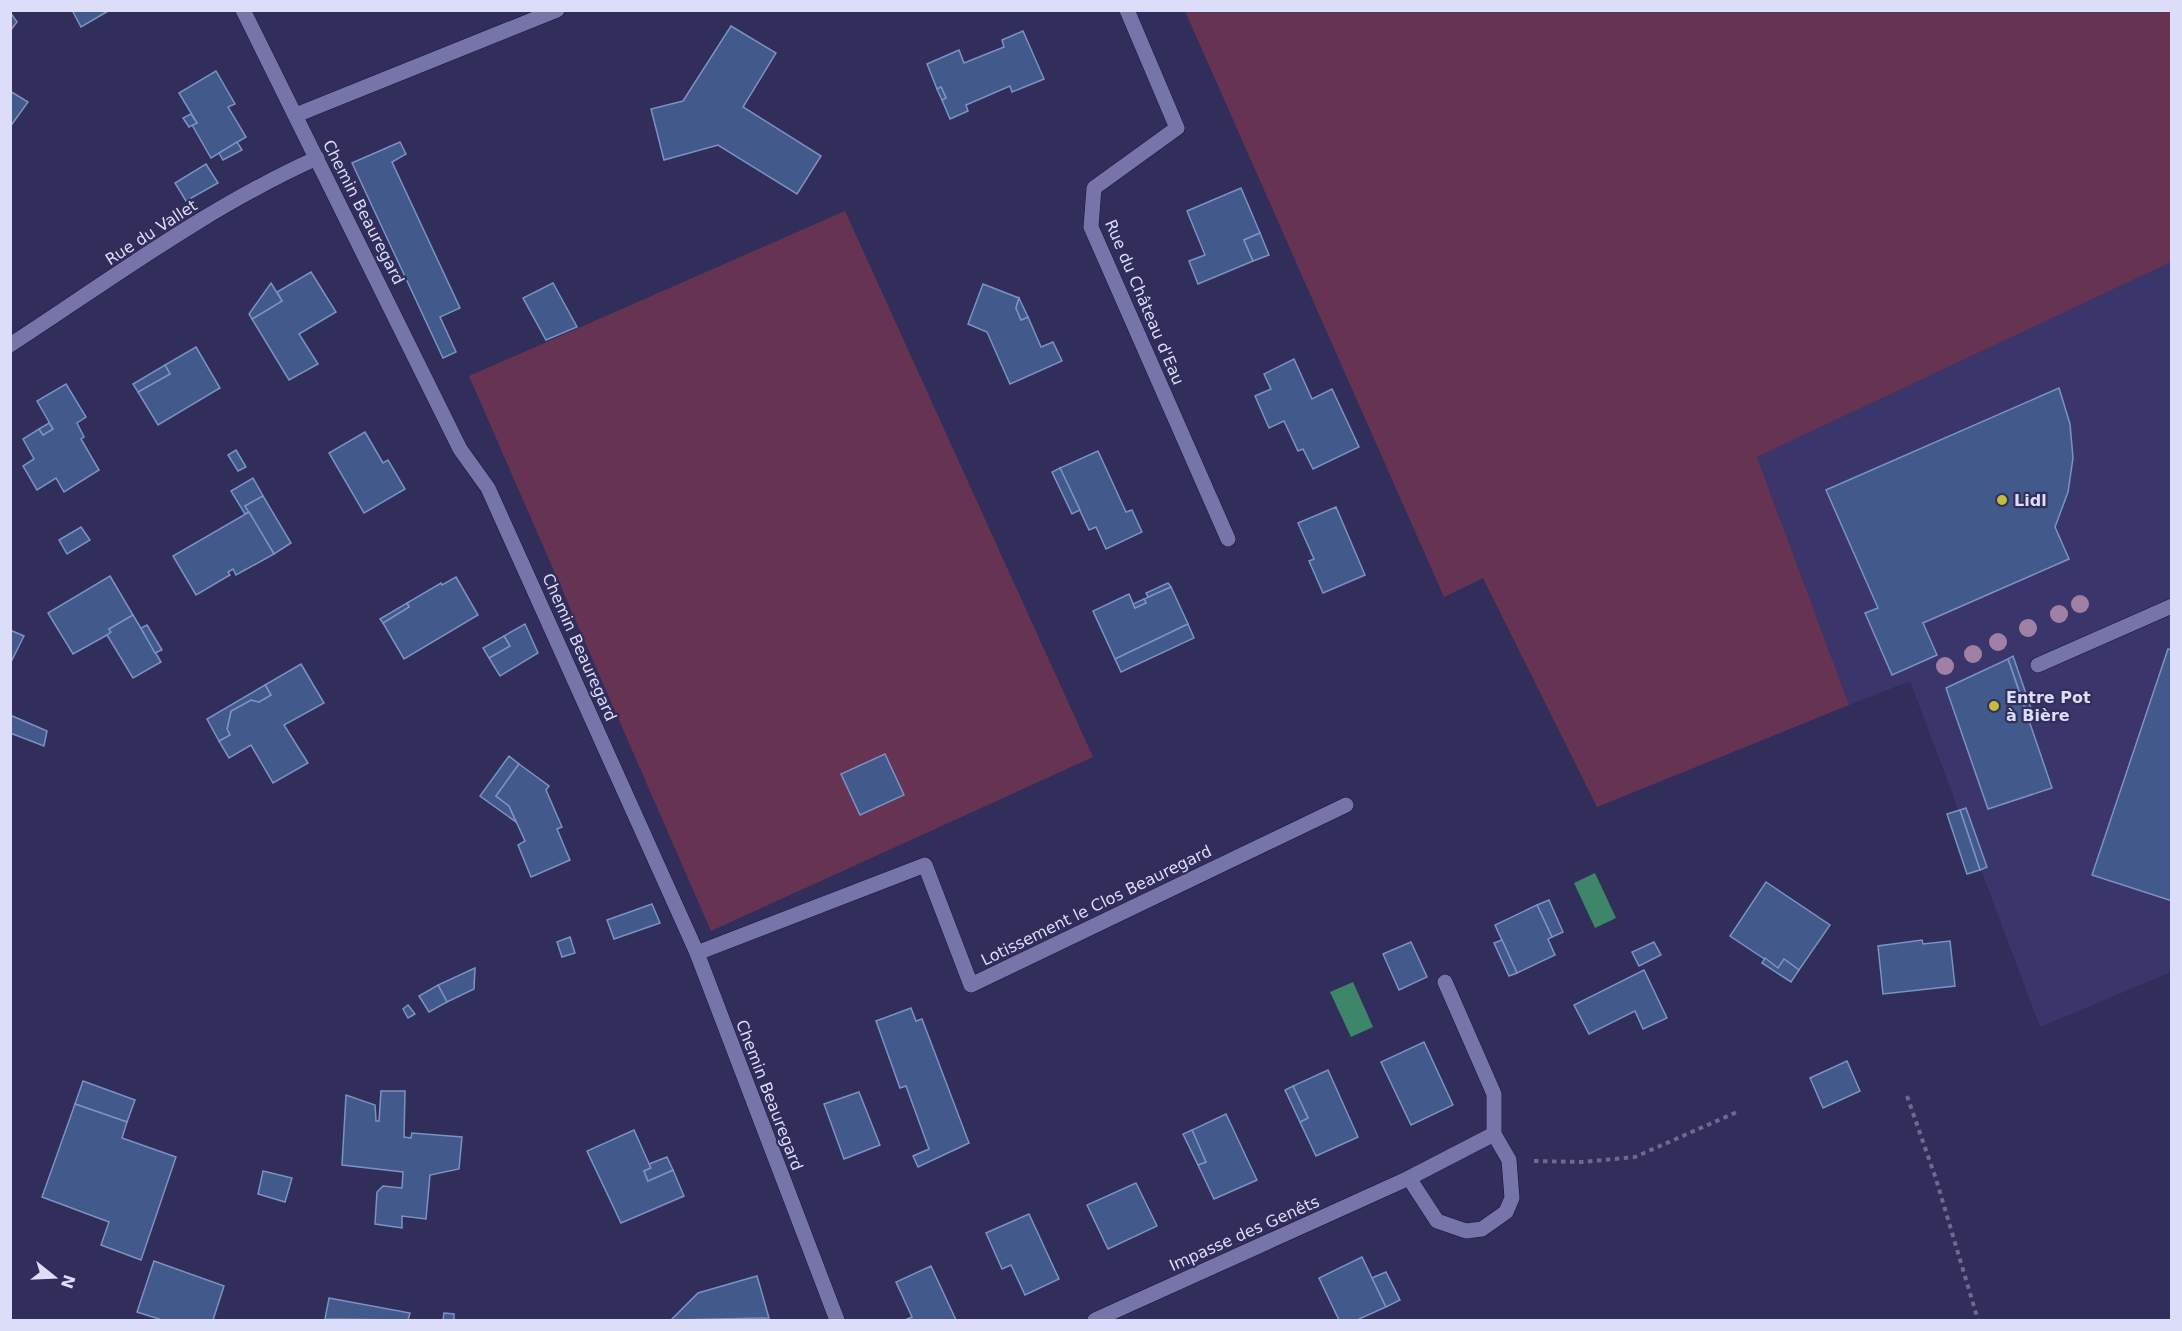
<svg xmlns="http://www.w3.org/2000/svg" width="2182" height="1331" viewBox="0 0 2182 1331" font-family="'DejaVu Sans',sans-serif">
<rect width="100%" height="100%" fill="#312e5b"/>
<polygon fill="#3a366b" points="2171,262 2171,972 2040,1027 1910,681 1849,705 1757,457"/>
<g fill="#663452">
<polygon points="1185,11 2171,11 2171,262 1757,457 1849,705 1597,807 1483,578 1444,597"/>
<polygon points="845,211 1093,757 711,931 469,376"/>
</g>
<g fill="#3e8669">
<polygon points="1595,873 1616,918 1595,928 1574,883"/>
<polygon points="1353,982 1373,1027 1351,1037 1330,992"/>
</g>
<g fill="#42598b" stroke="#7b92c3" stroke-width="1.5">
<polygon points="72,10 110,10 81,27"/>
<polygon points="10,12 17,22 10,31"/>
<polygon points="731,26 776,53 743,107 821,156 797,194 718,145 664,160 651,109 683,101"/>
<polygon points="1023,31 1044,79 1012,92 1010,86 966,105 968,111 950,119 942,100 946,98 941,87 937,89 927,64 959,50 964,63 1004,47 1002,40"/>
<polygon points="216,71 235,104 228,107 246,137 211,158 192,125 197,123 179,93"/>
<polygon points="941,87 946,98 942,100 937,89"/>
<polygon points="10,91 28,102 10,127"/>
<polygon points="191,114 197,123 189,127 183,118"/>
<polygon points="237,142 242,150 223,160 219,153"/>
<polygon points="400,142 406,154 392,162 460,308 440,317 456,352 443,358 352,163"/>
<polygon points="206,164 218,183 186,201 175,183"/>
<polygon points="1241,188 1260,233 1244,240 1253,261 1198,284 1189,261 1205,255 1187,211"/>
<polygon points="1260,233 1269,255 1253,261 1244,240"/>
<polygon points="311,272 336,312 299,334 318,364 289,380 252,319 282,301 277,292"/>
<polygon points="271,283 282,301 252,319 249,314"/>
<polygon points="553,283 577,327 546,340 523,298"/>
<polygon points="983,284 1019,298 1016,308 1021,320 1028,317 1041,347 1053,342 1062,361 1010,384 987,332 968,324"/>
<polygon points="1019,298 1028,317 1021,320 1016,308"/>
<polygon points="196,347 220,388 158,425 138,392 170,374 165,365"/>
<polygon points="1294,359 1312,399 1332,389 1359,447 1313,469 1303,449 1298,451 1284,421 1269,428 1255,396 1271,389 1264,374"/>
<polygon points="165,365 170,374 138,392 133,384"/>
<polygon points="66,384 86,417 77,423 84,437 81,439 99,470 64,492 56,478 37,490 23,466 34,459 23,439 39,429 43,435 53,429 37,401"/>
<polygon points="2059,388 2070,424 2073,458 2068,492 2055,527 2069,559 1923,623 1937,655 1892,675 1865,613 1878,608 1826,490"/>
<polygon points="49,423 53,429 43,435 39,429"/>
<polygon points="365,432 383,463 388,460 405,489 364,513 329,453"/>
<polygon points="236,450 246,467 238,471 228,455"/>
<polygon points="1098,451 1126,512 1132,510 1142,532 1106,549 1096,527 1089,530 1060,468"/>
<polygon points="1060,468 1080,510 1072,514 1052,472"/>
<polygon points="253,478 263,496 245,506 249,512 245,514 231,491"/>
<polygon points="263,496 291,543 274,554 245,506"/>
<polygon points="1336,507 1365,575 1323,593 1309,561 1314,559 1298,523"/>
<polygon points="249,512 274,554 236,575 233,569 228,572 230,575 196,595 173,556"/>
<polygon points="81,527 90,540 67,554 59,540"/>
<polygon points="110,576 133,615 109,629 111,632 107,635 73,654 48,613"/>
<polygon points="456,577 478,615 404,659 383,623 409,607 407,603 441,583 442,585"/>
<polygon points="1168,583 1171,587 1148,597 1146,593"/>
<polygon points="1171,587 1188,624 1115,659 1093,611 1129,594 1135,608 1146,603 1144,599"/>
<polygon points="1144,599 1146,603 1135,608 1133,604"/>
<polygon points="407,603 409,607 383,623 380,619"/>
<polygon points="133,615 161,662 133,678 107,635 111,632 109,629"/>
<polygon points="525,624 538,653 500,676 489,658 510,646 504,636"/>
<polygon points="1188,624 1194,638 1121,672 1115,659"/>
<polygon points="147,625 162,650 155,653 141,628"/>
<polygon points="10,630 24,636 10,664"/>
<polygon points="504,636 510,646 489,658 483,648"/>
<polygon points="2168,649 2172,650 2172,901 2092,875"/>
<polygon points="2013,656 2034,717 2029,719 2008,659"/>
<polygon points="2008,659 2052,788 1988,809 1946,688"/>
<polygon points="301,664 324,703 284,725 308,763 273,783 251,745 229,758 219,741 230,735 227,729 231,711 251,700 259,702 271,695 265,685"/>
<polygon points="265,685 271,695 259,702 251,700 231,711 227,729 230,735 219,741 207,719"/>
<polygon points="10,715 47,731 44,746 10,733"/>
<polygon points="885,754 904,795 860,815 841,774"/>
<polygon points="509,756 519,764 496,796 509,806 516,822 480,796"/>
<polygon points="519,764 549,786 546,790 562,827 557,829 570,860 531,877 518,845 525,841 509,806 496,796"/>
<polygon points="1966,808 1987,867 1980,870 1960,810"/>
<polygon points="1960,810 1980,870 1967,874 1947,814"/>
<polygon points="1766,882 1830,925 1799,970 1784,959 1778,968 1730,936"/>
<polygon points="1549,900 1563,932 1552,937 1537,905"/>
<polygon points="652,904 660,923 614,939 607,920"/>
<polygon points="1537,905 1552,937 1548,939 1555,955 1517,973 1495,925"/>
<polygon points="570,937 575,953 562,957 557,942"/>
<polygon points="1502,940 1517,973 1509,976 1494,943"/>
<polygon points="1922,940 1923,944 1950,941 1955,986 1883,994 1878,946"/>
<polygon points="1411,942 1427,977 1399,990 1383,954"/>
<polygon points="1654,942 1661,955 1639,966 1632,952"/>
<polygon points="1765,958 1778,968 1784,959 1799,970 1791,982 1762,963"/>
<polygon points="475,968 474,989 447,1002 438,985"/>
<polygon points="1644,970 1667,1018 1643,1029 1635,1011 1589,1034 1574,1005"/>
<polygon points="438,985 447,1002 429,1012 419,996"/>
<polygon points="408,1005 415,1014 408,1018 403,1009"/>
<polygon points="911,1008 916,1021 922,1019 969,1143 918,1167 913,1156 929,1149 906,1086 900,1088 876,1021"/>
<polygon points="1424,1042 1453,1105 1411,1125 1381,1062"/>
<polygon points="1847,1061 1860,1091 1823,1108 1810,1078"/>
<polygon points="1328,1070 1358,1137 1316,1156 1300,1122 1308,1118 1293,1086"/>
<polygon points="83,1081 135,1100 127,1122 75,1104"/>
<polygon points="1293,1086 1308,1118 1300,1122 1285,1090"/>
<polygon points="381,1091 405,1091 404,1137 411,1138 412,1133 462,1137 459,1169 430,1175 426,1219 402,1216 402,1228 375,1224 377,1192 383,1186 402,1188 403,1172 342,1165 346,1095 375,1105 376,1121 379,1121"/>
<polygon points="859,1092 880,1145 844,1159 824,1104"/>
<polygon points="75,1104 127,1122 122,1138 176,1157 141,1260 101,1245 109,1222 42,1197"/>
<polygon points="1226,1114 1257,1180 1214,1199 1198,1165 1206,1162 1192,1130"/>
<polygon points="634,1130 651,1168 644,1171 648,1181 673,1170 684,1196 621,1223 587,1151"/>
<polygon points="1192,1130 1206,1162 1198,1165 1183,1134"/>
<polygon points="667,1157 673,1170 648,1181 644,1171 651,1168 649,1164"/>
<polygon points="263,1171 292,1178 285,1202 258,1194"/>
<polygon points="1136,1183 1157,1226 1108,1249 1087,1205"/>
<polygon points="1029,1214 1059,1279 1025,1295 1011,1265 1002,1269 986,1233"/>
<polygon points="1362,1257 1386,1307 1357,1320 1339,1320 1319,1278"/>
<polygon points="154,1261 224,1286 213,1320 162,1320 137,1312"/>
<polygon points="931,1266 956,1320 905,1320 912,1317 896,1282"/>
<polygon points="1386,1272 1400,1300 1386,1307 1372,1278"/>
<polygon points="757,1276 769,1318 671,1320 698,1293"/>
<polygon points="329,1298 410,1313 408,1320 325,1319"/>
<polygon points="444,1313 454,1314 454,1320 443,1320"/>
</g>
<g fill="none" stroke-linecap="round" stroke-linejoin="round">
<defs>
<g id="minor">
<polyline points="243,10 460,449 488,488 697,953 837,1320"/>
<polyline points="1127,10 1177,128 1094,188 1091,227 1228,539"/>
<polyline points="296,115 557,10"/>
<path d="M10,345C110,280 208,207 317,158"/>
<polyline points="2038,665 2172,606"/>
<polyline points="697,953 925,865 971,985 1346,805"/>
<polyline points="1409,1178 1494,1134"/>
<polyline points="1095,1320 1409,1178 1437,1221 1466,1231 1482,1229 1506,1212 1512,1198 1509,1160 1494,1134 1494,1094 1445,982"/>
</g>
</defs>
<use href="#minor" stroke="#1a143f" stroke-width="16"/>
<g stroke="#6c6a91" stroke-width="4" stroke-dasharray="4.5 4.5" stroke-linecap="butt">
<polyline points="1907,1096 1936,1179 1978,1320"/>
<polyline points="1534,1161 1582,1162 1635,1157 1737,1112"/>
</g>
<use href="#minor" stroke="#7675a9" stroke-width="15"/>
</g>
<g fill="#a081a5">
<circle cx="2080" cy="604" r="9"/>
<circle cx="2059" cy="614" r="9"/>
<circle cx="2028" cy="628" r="9"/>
<circle cx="1998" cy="642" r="9"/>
<circle cx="1973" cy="654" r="9"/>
<circle cx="1945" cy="666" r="9"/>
</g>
<g fill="#c6bc3c" stroke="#312e5b" stroke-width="2">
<circle cx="2002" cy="500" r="6"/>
<circle cx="1994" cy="706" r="6"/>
</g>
<g text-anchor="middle" stroke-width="4.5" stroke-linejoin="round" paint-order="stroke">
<g font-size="16" fill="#dcddf9" stroke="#312e5b">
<text transform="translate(364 212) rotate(63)" y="6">Chemin Beauregard</text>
<text transform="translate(151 232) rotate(-33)" y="6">Rue du Vallet</text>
<text transform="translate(1145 302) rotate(67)" y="6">Rue du Château d'Eau</text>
<text transform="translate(580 647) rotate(66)" y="6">Chemin Beauregard</text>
<text transform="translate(1096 905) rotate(-26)" y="6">Lotissement le Clos Beauregard</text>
<text transform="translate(770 1095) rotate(69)" y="6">Chemin Beauregard</text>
<text transform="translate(1244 1233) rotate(-24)" y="6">Impasse des Genêts</text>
</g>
<g font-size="16" font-weight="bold" fill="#dcddf9" stroke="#312e5b" text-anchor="start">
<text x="2014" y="506">Lidl</text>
<text x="2006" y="703">Entre Pot<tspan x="2006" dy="18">à Bière</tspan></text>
</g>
</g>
<rect width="2182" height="1331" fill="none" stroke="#dcddf9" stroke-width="24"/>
<g transform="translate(54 1277) rotate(108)" stroke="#312e5b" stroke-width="4.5" paint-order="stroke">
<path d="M0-4.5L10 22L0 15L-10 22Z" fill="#dcddf9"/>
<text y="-9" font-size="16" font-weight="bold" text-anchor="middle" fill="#dcddf9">N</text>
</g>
</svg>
